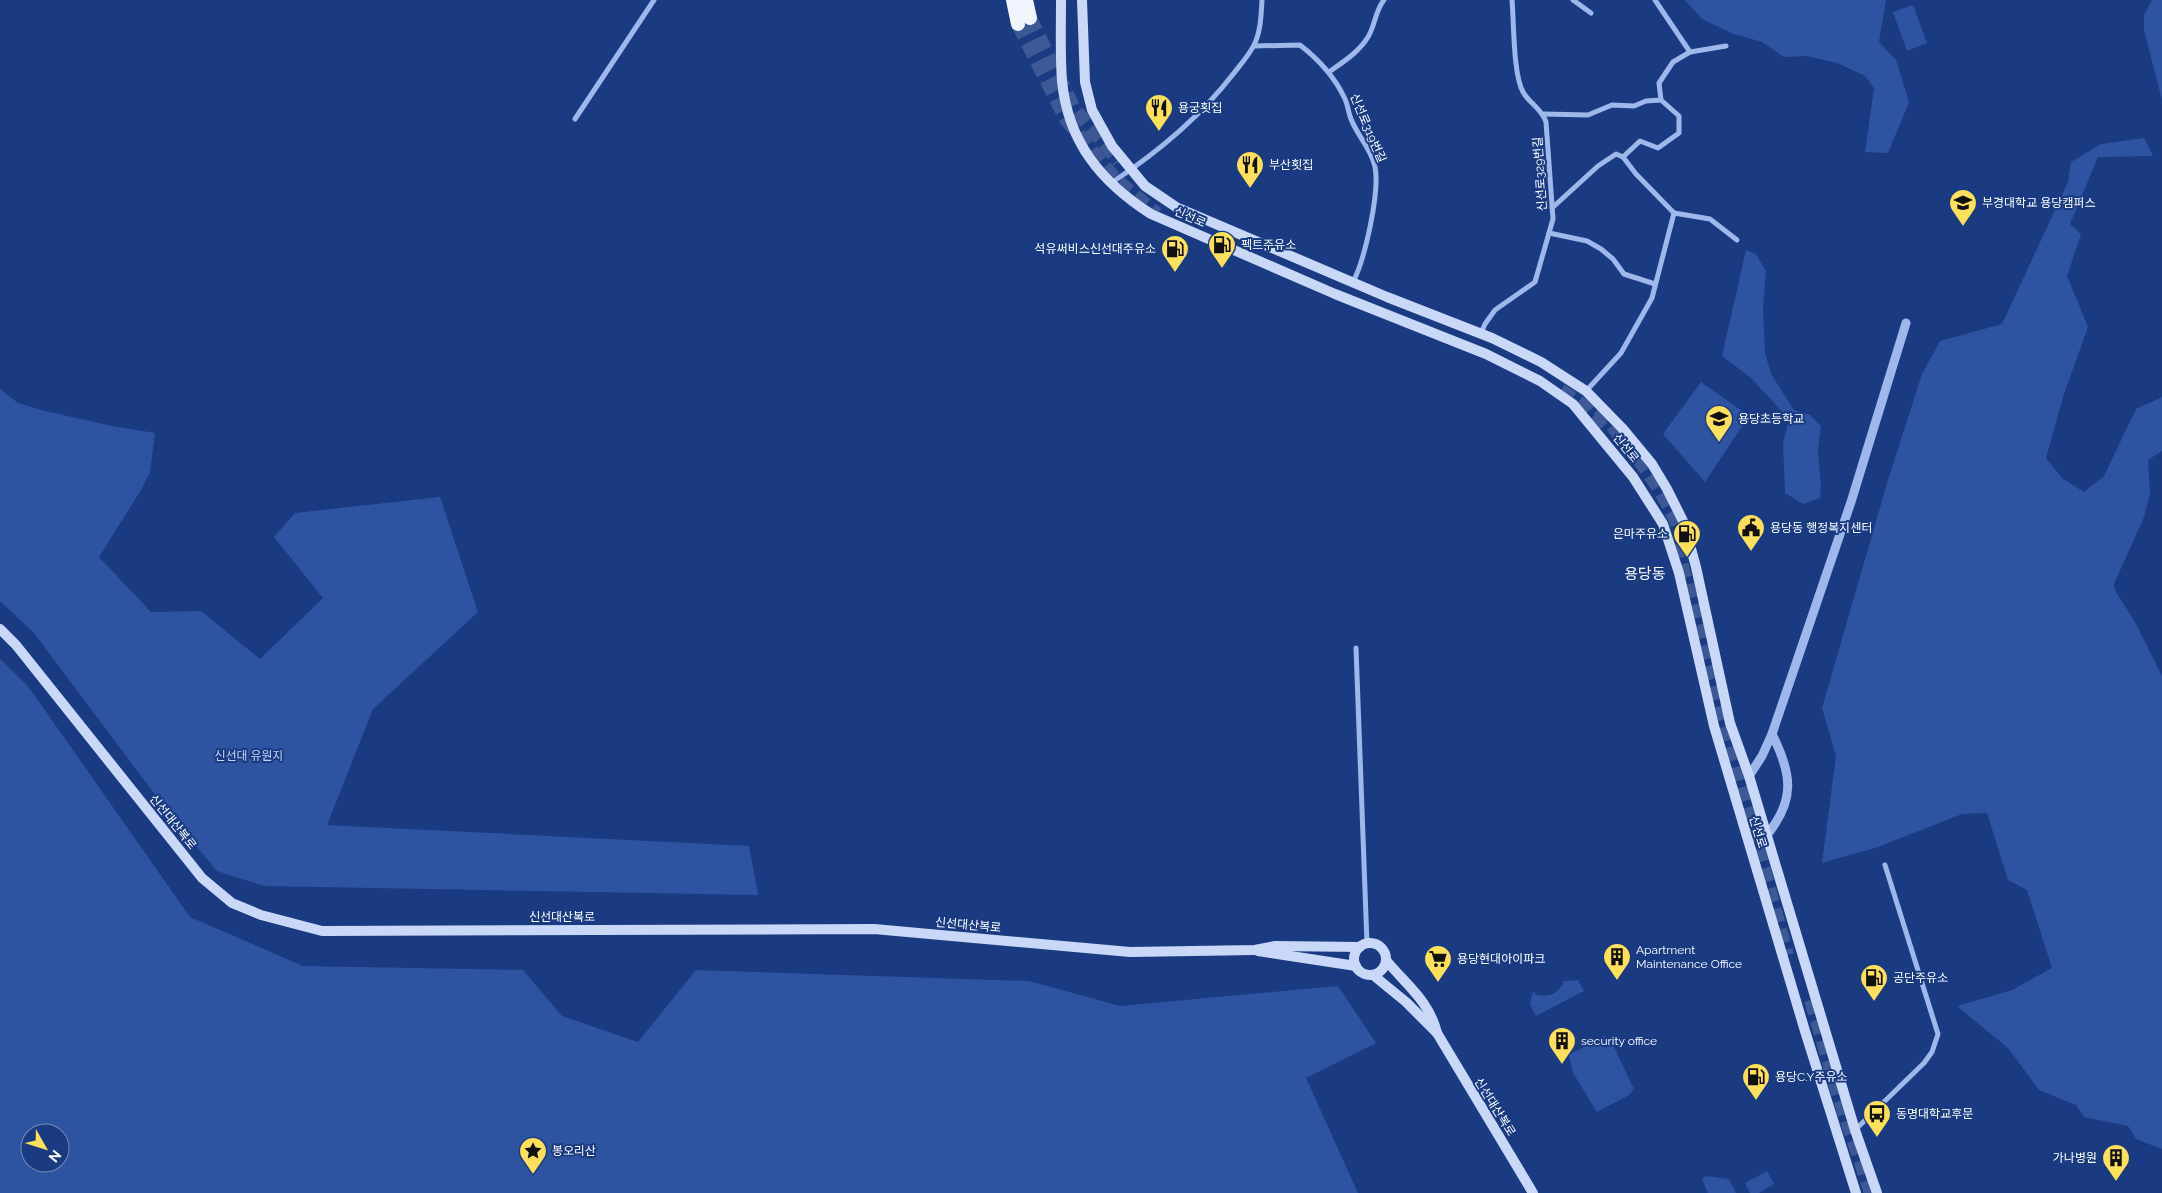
<svg xmlns="http://www.w3.org/2000/svg" width="2162" height="1193" viewBox="0 0 2162 1193" font-family="Raleway,'Noto Sans KR',sans-serif">
<rect width="100%" height="100%" fill="#1a3b82"/>
<g fill="#2d53a1" fill-rule="evenodd">
<polygon points="1685,0 1886,0 1879,42 1896,60 1909,102 1888,153 1865,152 1874,88 1865,76 1837,63 1807,56 1784,57 1762,42 1731,33 1702,19"/>
<polygon points="2152,0 2162,0 2162,100 2144,30 2144,15"/>
<polygon points="1913,5 1927,43 1907,51 1893,12"/>
<polygon points="2144,138 2153,156 2098,157 2070,224 2081,234 2067,276 2088,327 2064,394 2046,458 2062,478 2084,492 2104,476 2136,409 2162,397 2162,451 2148,460 2150,494 2144,517 2114,584 2116,592 2136,624 2162,676 2162,1149 2136,1139 2128,1126 2084,1117 2076,1105 2039,1090 2008,1048 1957,1006 2012,990 2052,968 2027,890 2008,880 1987,813 1962,814 1878,847 1822,863 1836,756 1822,708 1888,480 1922,374 1940,341 2002,324 2068,182 2071,162 2101,144"/>
<polygon points="1746,250 1756,254 1766,271 1763,307 1765,353 1771,374 1794,410 1810,415 1821,426 1818,449 1821,487 1820,498 1803,504 1785,493 1783,443 1789,419 1750,377 1722,356"/>
<polygon points="1701,382 1749,416 1705,482 1663,434"/>
<polygon points="0,389 18,403 41,410 112,426 155,433 150,472 141,490 99,557 151,612 201,611 260,659 323,598 274,537 295,513 440,497 478,612 373,709 327,825 749,846 758,895 264,886 217,871 171,816 34,633 0,601"/>
<path d="M0,659L28,686L190,917L303,966L523,970L562,1016L638,1042L696,970L1029,981L1120,1006L1338,986L1376,1043L1306,1078L1358,1193H0ZM30,1133H60V1163H30Z"/>
<path d="M1578,980L1584,991L1536,1016L1530,1004L1533,991L1537,995C1551,997 1558,994 1564,981Z"/>
<polygon points="1604,1036 1612,1043 1634,1089 1629,1095 1597,1112 1573,1073 1569,1055"/>
<polygon points="1767,1171 1774,1184 1759,1193 1750,1193 1745,1183"/>
<polygon points="1705,1176 1729,1179 1736,1193 1708,1193 1702,1179"/>
</g>
<g fill="none" stroke-linecap="round" stroke-linejoin="round">
<g stroke="#3c5895" stroke-width="14" stroke-dasharray="14 7" stroke-linecap="butt">
<polyline points="1030,18 1075,110 1119,161"/>
<polyline points="1018,24 1066,119 1115,179 1157,214"/>
<polyline points="1561,390 1584,406 1604,430"/>
<path d="M1599,409C1637,457 1672,495 1688,556"/>
<polyline points="1676,544 1787,955"/>
<polyline points="1811,1000 1839,1097 1871,1193"/>
</g>
<g stroke="#9eb8eb" stroke-width="5">
<polyline points="1573,0 1591,13"/>
<polyline points="1655,0 1690,52"/>
<path d="M1254,46L1300,45C1318,59 1334,76 1344,97C1348,104 1348,112 1351,119C1357,135 1372,150 1375,167C1380,192 1365,259 1353,282"/>
<path d="M1329,72C1343,62 1359,52 1368,37C1375,26 1375,11 1384,0"/>
<polyline points="1544,114 1588,115 1612,105 1634,106 1646,101 1661,100"/>
<polyline points="575,119 654,0"/>
<path d="M1111,183C1157,153 1200,117 1234,73C1241,64 1249,55 1254,45C1261,31 1261,15 1262,0"/>
<polyline points="1552,208 1598,166 1616,154 1623,157"/>
<polyline points="1674,213 1636,174 1623,157 1640,141 1658,148 1679,133 1679,116 1661,100 1659,83 1673,62 1690,52 1726,46"/>
<polyline points="1674,213 1710,219 1737,240"/>
<polyline points="1549,233 1587,241 1601,249 1613,259 1624,274 1655,284"/>
<path d="M1481,333L1485,324L1495,310L1535,282L1553,219L1546,122C1542,109 1529,103 1523,92C1513,74 1514,22 1512,0"/>
<polyline points="1586,391 1621,353 1652,298 1674,213"/>
<polyline points="1356,648 1367,944"/>
<polyline points="1855,1130 1924,1063 1932,1052 1938,1034 1885,865"/>
</g>
<g stroke="#9eb8eb" stroke-width="9">
<polyline points="1749,776 1762,756 1772,734 1851,502 1906,323"/>
<path d="M1766,836C1796,800 1792,774 1772,734"/>
</g>
<g stroke="#cad8f8" stroke-width="10">
<path d="M1061,0C1061,27 1060,55 1062,81C1068,142 1101,182 1151,214L1335,294L1486,354L1540,381L1573,404L1633,477L1663,524L1679,573L1714,726L1805,1031L1856,1193"/>
<polyline points="1082,0 1085,82 1092,110 1112,146 1145,186 1176,207 1387,297 1492,338 1541,362 1586,391 1623,429 1652,464 1667,489 1684,523 1696,567 1730,723 1749,776 1855,1130 1877,1193"/>
<polyline points="0,629 16,645 202,878 232,903 261,915 322,931 874,929 1130,952 1255,950 1275,946 1360,947"/>
<circle cx="1370" cy="959" r="16"/>
<polyline points="1258,951 1356,966"/>
<path d="M1386,960C1406,985 1429,1000 1437,1033L1533,1193"/>
<polyline points="1373,975 1406,1002 1437,1033"/>
</g>
<g stroke="#f0f4ff" stroke-width="14">
<polyline points="1013,0 1018,24"/>
<polyline points="1026,0 1030,18"/>
</g>
</g>
<defs>
<symbol id="restaurant-pin" viewBox="-11 -11 22 30"><path d="M0 17L-7.5 6A9.5 9.5 0 1 1 7.5 6Z" fill="#fde05a" stroke="#1a3b82"/><path d="M-5-6h1v4h1v-4h1v4h1v-4h1v5L-1.5 .5V6h-2V.5L-5-1ZM5-6V6H3V1.5H1.5Q1.5-4 5-6Z" fill="#111"/></symbol>
<symbol id="university-pin" viewBox="-11 -11 22 30"><path d="M0 17L-7.5 6A9.5 9.5 0 1 1 7.5 6Z" fill="#fde05a" stroke="#1a3b82"/><path d="M0-5L7-2L0 1L-7-2ZM-4 1L0 2.5L4 1V4Q0 6-4 4Z" fill="#111"/></symbol>
<symbol id="fuel-pin" viewBox="-11 -11 22 30"><path d="M0 17L-7.5 6A9.5 9.5 0 1 1 7.5 6Z" fill="#fde05a" stroke="#1a3b82"/><path d="M-5.5-6h7V0h2V4h1.3V-2.5L3-4.5l.8-.8L6-3V5H2.5V1h-1V6h-7ZM-4.2-4.7v3.2H.2V-4.7Z" fill="#111"/></symbol>
<symbol id="school-pin" viewBox="-11 -11 22 30"><path d="M0 17L-7.5 6A9.5 9.5 0 1 1 7.5 6Z" fill="#fde05a" stroke="#1a3b82"/><path d="M0-5L7-2L0 1L-7-2ZM-4 1L0 2.5L4 1V4Q0 6-4 4Z" fill="#111"/></symbol>
<symbol id="civic-pin" viewBox="-11 -11 22 30"><path d="M0 17L-7.5 6A9.5 9.5 0 1 1 7.5 6Z" fill="#fde05a" stroke="#1a3b82"/><path d="M-.6-6.5H3V-4.5H.6V-3L4-1V1h2V6H-6V1h2V-1L-.6-3ZM-1.2 2.5V6h2.4V2.5Z" fill="#111"/></symbol>
<symbol id="building-pin" viewBox="-11 -11 22 30"><path d="M0 17L-7.5 6A9.5 9.5 0 1 1 7.5 6Z" fill="#fde05a" stroke="#1a3b82"/><path d="M-4-6H4V6H1V3H-1V6H-4ZM-2.5-4.3h1.7v1.8h-1.7ZM.8-4.3h1.7v1.8H.8ZM-2.5-1h1.7V.8h-1.7ZM.8-1h1.7V.8H.8Z" fill="#111"/></symbol>
<symbol id="supermarket-pin" viewBox="-11 -11 22 30"><path d="M0 17L-7.5 6A9.5 9.5 0 1 1 7.5 6Z" fill="#fde05a" stroke="#1a3b82"/><path d="M-6-5.5h2.5l.6 2H6L4.5 2H-2.5L-4.4-4H-6ZM-1.5 3.2a1.3 1.3 0 1 0 .1 0ZM3 3.2a1.3 1.3 0 1 0 .1 0Z" fill="#111"/></symbol>
<symbol id="bus-pin" viewBox="-11 -11 22 30"><path d="M0 17L-7.5 6A9.5 9.5 0 1 1 7.5 6Z" fill="#fde05a" stroke="#1a3b82"/><path d="M-5-6H5V4H4V6H2V4H-2V6H-4V4H-5ZM-3.5-4V0h7V-4ZM-3.5 1.2v1.5H-2V1.2ZM2 1.2v1.5H3.5V1.2Z" fill="#111"/></symbol>
<symbol id="sight-pin" viewBox="-11 -11 22 30"><path d="M0 17L-7.5 6A9.5 9.5 0 1 1 7.5 6Z" fill="#fde05a" stroke="#1a3b82"/><path d="M0-6L1.8-2.2L6-1.7L2.9 1.2L3.7 5.4L0 3.3L-3.7 5.4L-2.9 1.2L-6-1.7L-1.8-2.2Z" fill="#111"/></symbol>
</defs>
<g fill-rule="evenodd">
<use href="#restaurant-pin" x="1143" y="92" width="32" height="43"/>
<use href="#restaurant-pin" x="1234" y="149" width="32" height="43"/>
<use href="#university-pin" x="1947" y="187" width="32" height="43"/>
<use href="#fuel-pin" x="1206" y="229" width="32" height="43"/>
<use href="#fuel-pin" x="1159" y="233" width="32" height="43"/>
<use href="#school-pin" x="1703" y="403" width="32" height="43"/>
<use href="#civic-pin" x="1735" y="512" width="32" height="43"/>
<use href="#fuel-pin" x="1671" y="518" width="32" height="43"/>
<use href="#building-pin" x="1601" y="941" width="32" height="43"/>
<use href="#supermarket-pin" x="1422" y="943" width="32" height="43"/>
<use href="#fuel-pin" x="1858" y="962" width="32" height="43"/>
<use href="#building-pin" x="1546" y="1025" width="32" height="43"/>
<use href="#fuel-pin" x="1740" y="1061" width="32" height="43"/>
<use href="#bus-pin" x="1861" y="1098" width="32" height="43"/>
<use href="#sight-pin" x="517" y="1135" width="32" height="43"/>
<use href="#building-pin" x="2100" y="1142" width="32" height="43"/>
</g>
<g text-anchor="middle" stroke-width="4" stroke-linejoin="round" paint-order="stroke">
<g font-size="12" fill="#fff" stroke="#1a3b82" text-anchor="start">
<text x="1178" y="112">용궁횟집</text>
<text x="1269" y="169">부산횟집</text>
<text x="1982" y="207">부경대학교 용당캠퍼스</text>
<text x="1241" y="249">펙트주유소</text>
<text x="1156" y="253" text-anchor="end">석유써비스신선대주유소</text>
<text x="1738" y="423">용당초등학교</text>
<text x="1770" y="532">용당동 행정복지센터</text>
<text x="1668" y="538" text-anchor="end">은마주유소</text>
<text x="1636" y="954">Apartment<tspan x="1636" dy="14">Maintenance Office</tspan></text>
<text x="1457" y="963">용당현대아이파크</text>
<text x="1893" y="982">공단주유소</text>
<text x="1581" y="1045">security office</text>
<text x="1775" y="1081">용당C.Y주유소</text>
<text x="1896" y="1118">동명대학교후문</text>
<text x="552" y="1155">봉오리산</text>
<text x="2097" y="1162" text-anchor="end">가나병원</text>
</g>
<g font-size="12" fill="#fff" stroke="#1a3b82">
<text transform="translate(1368 128) rotate(67)" y="4">신선로319번길</text>
<text transform="translate(1540 174) rotate(-94)" y="4">신선로329번길</text>
<text transform="translate(1190 217) rotate(24)" y="4">신선로</text>
<text transform="translate(1626 448) rotate(51)" y="4">신선로</text>
<text transform="translate(173 822) rotate(51)" y="4">신선대산복로</text>
<text transform="translate(1758 832) rotate(73)" y="4">신선로</text>
<text x="562" y="921">신선대산복로</text>
<text transform="translate(968 925) rotate(5)" y="4">신선대산복로</text>
<text transform="translate(1495 1107) rotate(58)" y="4">신선대산복로</text>
</g>
<g font-size="12" fill="#c3d5f8" stroke="#1a3b82">
<text x="249" y="760">신선대 유원지</text>
</g>
<g font-size="15" fill="#fff" stroke="#1a3b82">
<text x="1645" y="579">용당동</text>
</g>
</g>
<g transform="translate(45 1148) rotate(129)"><circle r="24" fill="#1a3b82" stroke="#7689b4"/>
<path d="M0-4L9 19L0 12L-9 19Z" fill="#fde05a"/>
<text y="-8" font-size="14" font-weight="bold" text-anchor="middle" fill="#ffffff">N</text>
</g>
</svg>
